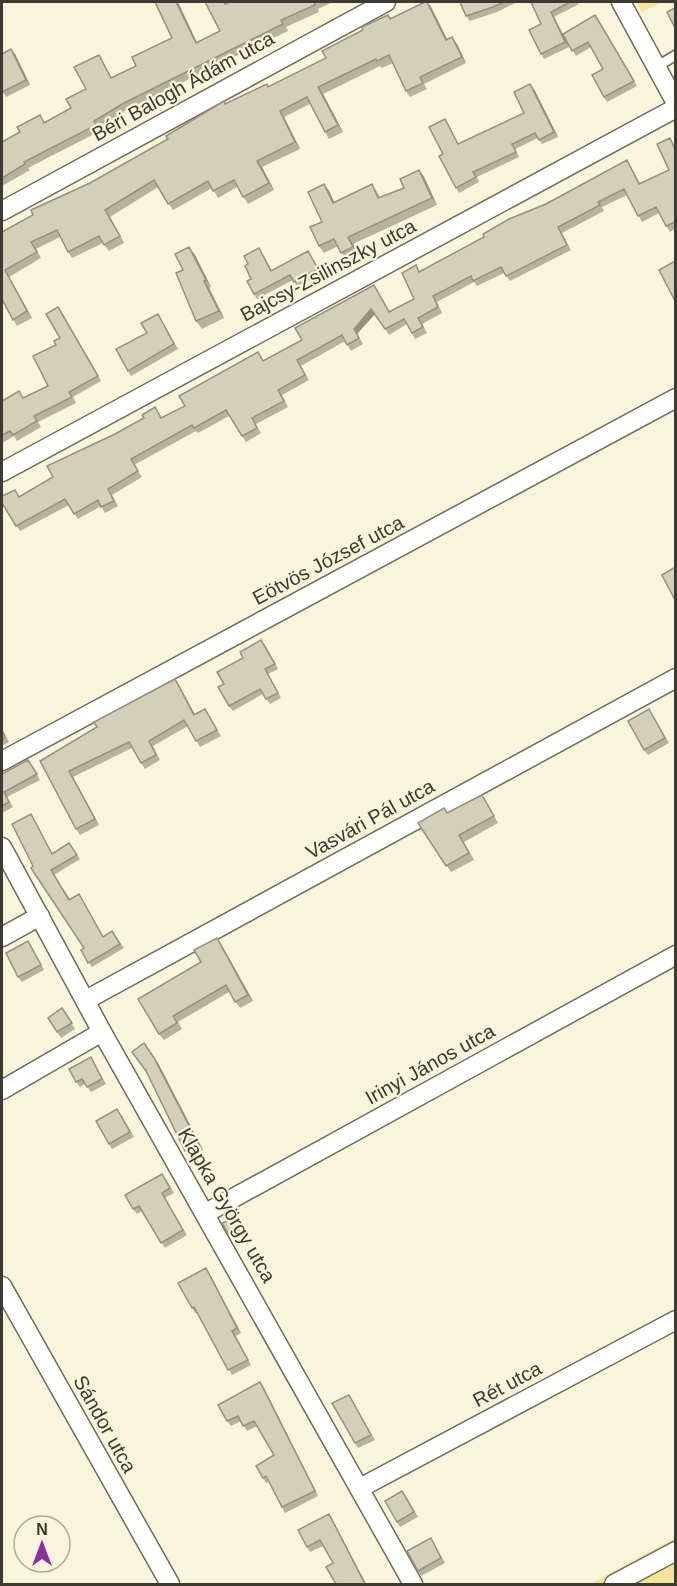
<svg xmlns="http://www.w3.org/2000/svg" width="677" height="1586" viewBox="0 0 677 1586" font-family="Helvetica,sans-serif">
<rect width="100%" height="100%" fill="#f9f4dc"/>
<g fill="#f5e499">
<polygon points="636,2 662,2 642,12"/>
<polygon points="675,1538 675,1584 590,1584"/>
</g>
<g fill="none" stroke-linecap="round" stroke-linejoin="round">
<defs>
<polyline id="service" points="656,67 676,55"/>
<g id="minor">
<polyline points="621,2 676,103"/>
<polyline points="2,211 386,2"/>
<polyline points="2,472 676,108"/>
<polyline points="2,761 676,398"/>
<polyline points="2,847 102,1032 413,1584"/>
<polyline points="2,937 40,916"/>
<polyline points="86,1000 676,678"/>
<polyline points="2,1090 102,1032"/>
<polyline points="206,1213 676,955"/>
<polyline points="2,1286 170,1584"/>
<polyline points="360,1488 676,1320"/>
<polyline points="614,1584 676,1551"/>
</g>
</defs>
<use href="#service" stroke="#706b56" stroke-width="12"/>
<use href="#minor" stroke="#706b56" stroke-width="21"/>
<use href="#service" stroke="#fff" stroke-width="9"/>
<use href="#minor" stroke="#fff" stroke-width="18"/>
</g>
<g fill="#b6b29e">
<polygon points="205,2 226,2 226,3 230,2 333,2 318,9 319,12 286,27 288,31 128,109 98,127 100,131 28,168 30,170 2,186 2,142 45,122 71,108 86,89 99,55 112,78 197,42 220,31"/>
<polygon points="427,2 431,7 447,40 457,44 466,63 424,84 427,89 410,97 406,91 393,63 382,68 380,66 323,94 343,132 329,139 325,132 310,104 284,117 300,149 262,167 274,190 248,204 237,187 218,198 212,188 173,210 158,187 110,217 124,243 109,251 103,243 72,258 68,252 60,237 36,249 41,258 9,277 32,318 17,326 2,299 2,232 168,139 225,104 267,84 269,87 326,58 363,30 388,15 391,18"/>
<polygon points="460,2 517,2 497,12 470,21 466,16"/>
<polygon points="531,2 577,2 579,4 554,17 563,34 595,15 637,86 607,102 604,97 603,69 591,47 576,56 563,34 569,47 544,59 541,54 541,24"/>
<polygon points="11,49 15,54 30,85 6,97 2,91"/>
<polygon points="534,89 558,137 542,144 538,138 515,149 519,157 477,177 479,182 459,193 456,188 443,154 445,119 458,144 524,113"/>
<polygon points="674,143 675,147 675,229 670,232 659,213 642,222 627,195 602,207 604,211 562,233 571,250 510,281 504,273 477,286 474,282 437,302 442,313 422,324 427,333 415,339 407,324 389,335 375,314 357,334 363,344 351,351 345,341 301,366 309,380 282,395 288,407 256,424 261,433 246,442 229,416 198,433 196,431 134,465 142,477 112,495 118,506 105,513 101,506 78,519 69,505 20,531 2,503 20,497 53,477 115,434 159,413 162,418 185,406 302,340 378,291 390,312 414,299 420,271 627,160 640,183 669,170"/>
<polygon points="419,170 424,177 437,205 353,244 358,254 346,260 338,246 324,253 319,246 322,222 324,184 329,191 334,203 372,184 380,197 404,188"/>
<polygon points="189,247 195,255 211,287 209,288 224,318 202,329 196,321 183,270"/>
<polygon points="308,251 321,274 297,287 293,280 257,299 254,294 248,264 262,253 272,271"/>
<polygon points="58,307 101,381 73,397 76,403 38,422 41,427 17,441 14,436 2,443 2,401 24,397 48,386 56,345 60,338"/>
<polygon points="158,314 178,349 131,376 128,371 147,333"/>
<polygon points="265,645 278,669 268,674 281,698 270,704 263,694 233,711 229,706 224,684"/>
<polygon points="179,685 194,714 205,709 221,736 200,747 188,726 153,746 160,760 145,769 132,748 73,777 99,825 80,835 76,829 40,761"/>
<polygon points="652,714 669,743 648,755 644,750"/>
<polygon points="2,729 9,742 2,746"/>
<polygon points="28,760 40,780 7,797 13,807 2,813 2,774"/>
<polygon points="482,795 498,823 464,842 474,860 451,872 418,823 447,813"/>
<polygon points="34,819 52,853 69,843 80,859 54,875 70,899 79,894 103,936 112,931 124,948 92,967 81,950 84,948 33,866"/>
<polygon points="221,944 253,1001 240,1008 229,992 178,1022 182,1029 164,1040 159,1034 201,962"/>
<polygon points="32,947 44,970 22,982 18,977"/>
<polygon points="62,1008 75,1029 61,1038 48,1018"/>
<polygon points="144,1043 158,1063 203,1150 189,1156 185,1151"/>
<polygon points="94,1063 106,1084 91,1092 85,1084 80,1087 76,1082"/>
<polygon points="121,1114 134,1137 112,1149 109,1144"/>
<polygon points="166,1179 174,1193 165,1198 187,1235 165,1248 142,1211 137,1214 133,1209"/>
<polygon points="235,1220 241,1233 231,1238 222,1223"/>
<polygon points="209,1273 241,1333 236,1336 251,1365 232,1375 197,1312 195,1313 192,1308"/>
<polygon points="260,1382 264,1388 318,1496 285,1513 269,1482 266,1483 263,1478 274,1455 257,1426 247,1431 241,1421 231,1426 227,1421"/>
<polygon points="349,1395 375,1440 358,1448 355,1443"/>
<polygon points="406,1496 418,1517 400,1527 397,1522"/>
<polygon points="332,1519 366,1584 333,1563 323,1546 310,1552 307,1547"/>
<polygon points="431,1538 445,1563 421,1576 418,1571"/>
</g>
<g fill="#949181">
<polygon points="176,2 178,2 200,49 196,43"/>
<polygon points="427,2 431,7 451,47 446,40"/>
<polygon points="551,12 554,17 569,47 565,42"/>
<polygon points="452,37 457,44 466,63 462,57"/>
<polygon points="11,49 15,54 30,85 26,80"/>
<polygon points="530,84 534,89 558,137 554,132"/>
<polygon points="318,87 323,94 343,132 338,125"/>
<polygon points="280,111 284,117 300,149 295,142"/>
<polygon points="257,161 262,167 274,190 269,183"/>
<polygon points="419,170 424,177 437,205 432,198"/>
<polygon points="324,184 329,191 338,210 333,203"/>
<polygon points="105,210 110,217 124,243 120,236"/>
<polygon points="348,237 353,244 358,254 353,247"/>
<polygon points="189,247 195,255 211,287 206,280"/>
<polygon points="5,270 9,277 32,318 27,311"/>
<polygon points="204,281 209,288 224,318 219,311"/>
<polygon points="58,307 62,313 101,381 98,376"/>
<polygon points="371,309 375,314 357,334 363,344 354,329"/>
<polygon points="175,679 179,685 198,720 194,715"/>
<polygon points="69,771 73,777 99,825 95,819"/>
<polygon points="217,938 221,944 253,1001 248,995"/>
<polygon points="154,1058 158,1063 203,1150 199,1145"/>
<polygon points="206,1268 209,1273 241,1333 237,1328"/>
<polygon points="260,1382 264,1388 318,1496 315,1491"/>
<polygon points="329,1514 332,1519 366,1584 365,1584"/>
</g>
<g fill="#d4cfb8" stroke="#949181" stroke-width="1.5">
<polygon points="155,2 176,2 196,43 220,31 205,2 224,2 225,4 230,2 317,2 314,3 315,5 281,20 283,24 124,103 94,121 96,125 24,162 25,164 2,178 2,142 20,132 17,127 40,115 44,123 71,108 66,99 86,89 74,67 99,55 111,78 136,66 132,57 172,38"/>
<polygon points="425,2 427,2 446,40 452,37 462,57 420,77 423,83 406,91 389,55 377,61 376,59 318,87 338,125 325,132 307,97 280,111 295,142 257,161 269,183 243,197 234,180 213,191 208,181 168,204 154,180 105,210 120,236 104,245 99,236 68,252 57,230 31,242 37,252 5,270 27,311 13,320 2,299 2,232 33,215 31,210 90,183 168,139 166,136 224,101 225,104 267,84 268,87 326,58 322,51 363,30 362,27 388,15 390,19"/>
<polygon points="460,2 504,2 493,7 466,16"/>
<polygon points="531,2 570,2 551,12 565,42 541,54 529,30 541,24"/>
<polygon points="675,8 675,28 667,12"/>
<polygon points="595,15 634,81 604,97 592,75 603,69 588,42 572,51 563,34"/>
<polygon points="11,49 26,80 2,92 2,54"/>
<polygon points="530,84 554,132 539,140 535,133 512,144 516,152 473,172 476,177 456,188 439,156 443,154 429,127 445,119 458,144 524,113 514,92"/>
<polygon points="670,138 675,149 675,222 666,226 656,207 638,216 624,189 598,202 600,205 558,227 567,245 506,276 501,267 473,281 471,276 433,296 438,307 418,318 423,327 412,333 404,319 385,329 371,309 354,329 359,338 347,345 342,335 297,360 305,375 278,390 284,401 252,418 257,428 242,436 226,410 194,428 192,425 131,459 138,471 108,489 114,501 101,507 98,500 74,514 65,499 16,526 2,503 2,496 15,490 19,497 53,477 47,466 115,434 144,418 142,415 155,407 161,418 185,406 179,396 258,352 263,361 302,340 295,328 374,285 389,312 414,299 402,273 416,265 419,272 484,237 483,234 509,219 546,204 627,160 639,184 669,170 657,144"/>
<polygon points="419,170 432,198 348,237 353,247 341,253 334,239 319,246 310,227 322,222 308,192 324,184 333,203 372,184 378,198 404,188 400,179"/>
<polygon points="189,247 206,280 204,281 219,311 196,321 176,273 183,270 175,254"/>
<polygon points="259,248 271,271 308,251 318,269 294,282 290,275 254,294 247,281 251,279 245,266 248,264 244,256"/>
<polygon points="675,261 675,301 659,270"/>
<polygon points="58,307 98,376 69,392 72,397 34,416 37,421 13,435 10,431 2,435 2,401 19,391 23,398 48,386 33,356 56,345 54,341 60,338 46,314"/>
<polygon points="158,314 174,344 128,371 116,349 147,333 141,323"/>
<polygon points="675,567 675,600 662,575"/>
<polygon points="261,640 275,664 265,669 278,693 266,699 260,689 229,706 218,687 224,684 217,672 243,658 240,652"/>
<polygon points="175,679 194,715 205,709 217,730 196,741 184,720 149,741 156,755 141,763 129,742 69,771 95,819 76,829 40,761 97,727 94,722"/>
<polygon points="649,709 665,738 644,750 628,721"/>
<polygon points="2,730 5,737 2,739"/>
<polygon points="28,760 37,774 4,792 9,802 2,806 2,774"/>
<polygon points="482,795 494,816 459,835 469,853 446,866 418,823 444,808 447,813"/>
<polygon points="31,814 52,854 69,843 77,855 51,870 69,900 79,894 103,937 112,931 120,944 88,963 81,950 84,948 31,868 33,866 12,824"/>
<polygon points="217,938 248,995 235,1002 226,985 173,1016 177,1023 159,1034 138,999 201,962 194,950"/>
<polygon points="28,941 41,965 18,977 6,953"/>
<polygon points="62,1008 72,1023 57,1032 48,1018"/>
<polygon points="144,1043 154,1058 199,1145 185,1151 146,1071 132,1052"/>
<polygon points="91,1057 102,1079 87,1087 82,1079 76,1082 69,1069"/>
<polygon points="117,1109 130,1132 109,1144 96,1121"/>
<polygon points="162,1174 170,1188 162,1193 183,1230 161,1243 139,1206 133,1209 125,1195"/>
<polygon points="233,1218 239,1230 229,1235 222,1223"/>
<polygon points="206,1268 237,1328 232,1331 248,1360 228,1370 194,1307 192,1308 178,1283"/>
<polygon points="260,1382 315,1491 282,1507 266,1476 263,1478 256,1466 274,1455 254,1421 243,1426 238,1416 227,1421 218,1405"/>
<polygon points="349,1395 371,1435 355,1443 332,1403"/>
<polygon points="402,1491 414,1512 397,1522 385,1501"/>
<polygon points="329,1514 365,1584 336,1584 326,1567 333,1563 320,1540 307,1547 298,1530"/>
<polygon points="431,1538 441,1558 418,1571 407,1551"/>
</g>
<g text-anchor="middle" stroke-width="4.5" stroke-linejoin="round" paint-order="stroke">
<g font-size="20" fill="#3c3a31" stroke="#f9f4dc">
<text transform="translate(183 86) rotate(-29)" y="7">Béri Balogh Ádám utca</text>
<text transform="translate(328 270) rotate(-28)" y="7">Bajcsy-Zsilinszky utca</text>
<text transform="translate(328 560) rotate(-28)" y="7">Eötvös József utca</text>
<text transform="translate(370 819) rotate(-29)" y="7">Vasvári Pál utca</text>
<text transform="translate(430 1064) rotate(-29)" y="7">Irinyi János utca</text>
<text transform="translate(227 1205) rotate(60)" y="7">Klapka György utca</text>
<text transform="translate(507 1384) rotate(-28)" y="7">Rét utca</text>
<text transform="translate(105 1424) rotate(61)" y="7">Sándor utca</text>
</g>
</g>
<rect width="677" height="1586" fill="none" stroke="#3c3a31" stroke-width="6"/>
<g transform="translate(42 1544)"><circle r="28" fill="#f9f4dc" stroke="#adaa98" stroke-width="1.5"/>
<path d="M0-4.5L10 22L0 15L-10 22Z" fill="#8c2f9a"/>
<text y="-9" font-size="16" font-weight="bold" text-anchor="middle" fill="#3c3a31">N</text>
</g>
</svg>
